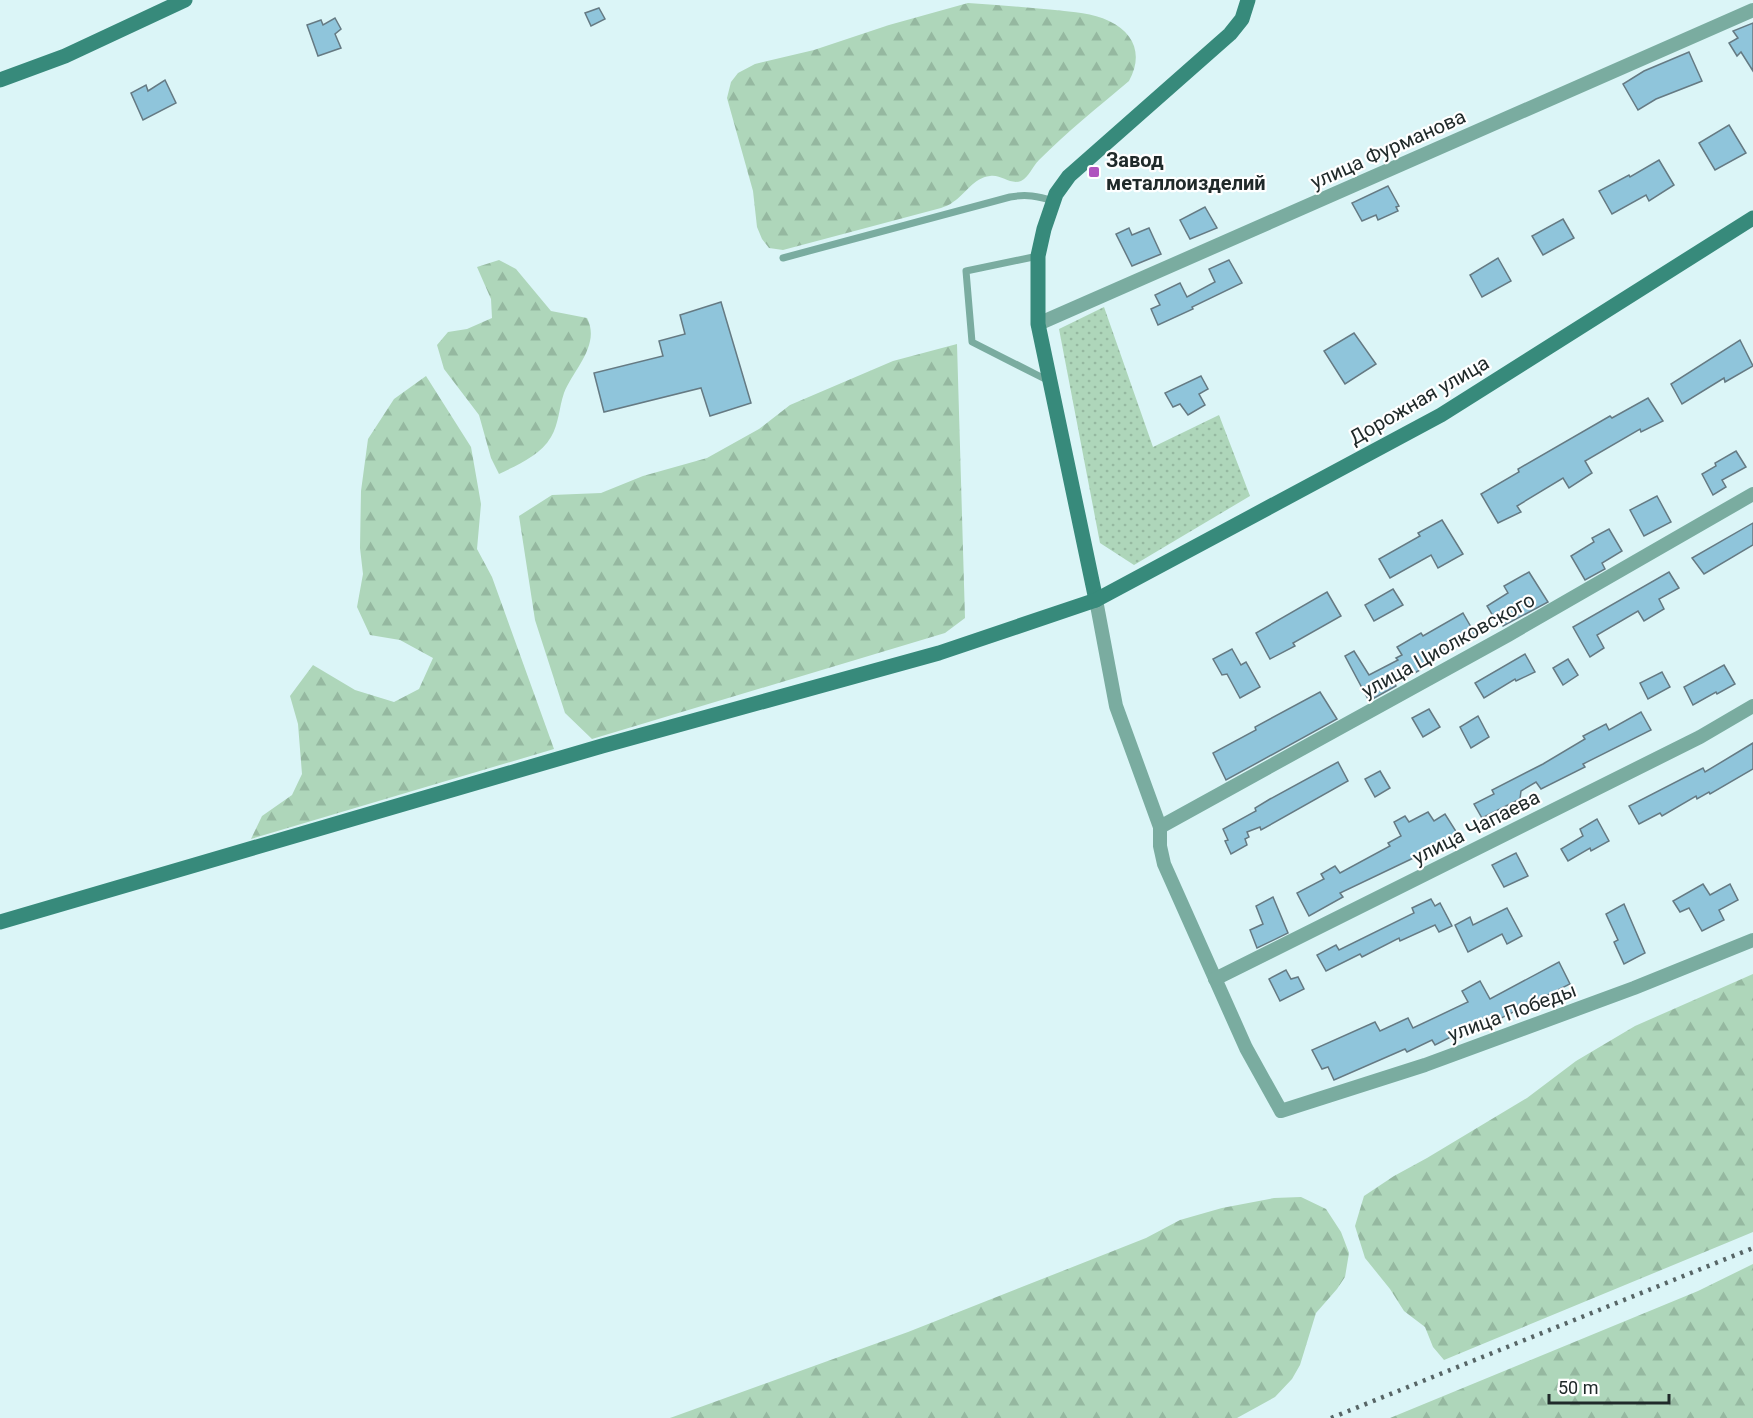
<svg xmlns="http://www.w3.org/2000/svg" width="1753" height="1418" viewBox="0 0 1753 1418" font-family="Roboto,sans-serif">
<defs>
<pattern id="grass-dots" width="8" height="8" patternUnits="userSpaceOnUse" patternTransform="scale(1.5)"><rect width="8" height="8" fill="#aed6ba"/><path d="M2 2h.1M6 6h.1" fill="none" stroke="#95b8a0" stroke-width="1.8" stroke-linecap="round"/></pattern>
<pattern id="forest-firs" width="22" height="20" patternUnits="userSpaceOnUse" patternTransform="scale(1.5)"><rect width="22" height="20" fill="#aed6ba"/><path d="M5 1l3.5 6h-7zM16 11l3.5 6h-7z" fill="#95b8a0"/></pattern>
</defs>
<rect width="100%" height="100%" fill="#dbf5f7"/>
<polygon fill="url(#grass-dots)" points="1104,307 1153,447 1219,415 1250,496 1134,565 1100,543 1059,329"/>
<g fill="url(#forest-firs)">
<path d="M968,3C997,5 1026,7 1055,10C1073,12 1093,13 1109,21C1135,33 1143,56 1129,81C1098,107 1067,132 1039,160C1032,167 1029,177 1021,181C1010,185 1001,174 990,176C973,178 966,194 953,202C950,205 945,206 941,208L783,250L769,248L762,239L757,227L753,191L727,98L731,82L738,73L755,64L814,50L889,25Z"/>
<path d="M499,260L516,269L551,311L587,318C601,345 573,370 564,393C559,407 559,424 551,437C540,456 517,465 499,474L491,458L479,415L444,369L437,345L448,332L467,329L492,318L491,299L477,267Z"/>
<polygon points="957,344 965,618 945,633 592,739 565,713 535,620 519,516 552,495 601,493 643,476 707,458 759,429 790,405 893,361"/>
<polygon points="426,376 471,447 481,504 477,549 492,577 554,749 251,839 262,816 292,795 302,774 298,724 290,696 313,665 355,690 394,702 419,689 433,658 400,640 370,635 357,607 363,574 360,548 361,491 368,439 394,399"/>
<polygon points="1753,974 1753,1232 1444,1360 1433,1347 1425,1327 1404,1311 1390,1289 1365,1258 1355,1226 1364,1196 1394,1176 1427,1158 1527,1098 1576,1061 1635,1026"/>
<polygon points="1301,1197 1326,1209 1341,1232 1349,1253 1345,1277 1337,1289 1316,1313 1300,1365 1292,1379 1275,1397 1237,1418 670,1418 908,1332 1146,1238 1180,1220 1222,1208 1274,1198"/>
<polygon points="1753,1264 1753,1418 1390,1418 1698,1291"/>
</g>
<g fill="#8fc5db" stroke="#657a83" stroke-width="1.5">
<polygon points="599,8 605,19 591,26 585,13"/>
<polygon points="335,18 341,29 335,34 341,48 318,56 307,25 321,20 323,25"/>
<polygon points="1753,23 1753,71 1741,52 1737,56 1729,43 1738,38 1733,31"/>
<polygon points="1689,52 1702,81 1656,99 1638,110 1623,84 1644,71"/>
<polygon points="165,80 176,103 143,120 131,93 146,85 148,91"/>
<polygon points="1729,125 1746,153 1715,170 1699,143"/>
<polygon points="1659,160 1674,185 1649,201 1646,195 1612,214 1599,191 1629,175 1630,177"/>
<polygon points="1388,186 1399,206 1396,207 1398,211 1378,220 1376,215 1362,221 1352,203"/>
<polygon points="1205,207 1217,228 1190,239 1180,220"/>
<polygon points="1563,219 1574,238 1543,255 1532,236"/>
<polygon points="1129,228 1132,235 1149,228 1161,254 1132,266 1116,234"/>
<polygon points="1498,258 1511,281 1482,297 1470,275"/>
<polygon points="1229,260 1242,283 1192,307 1193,309 1158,325 1151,309 1160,305 1155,295 1180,283 1187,297 1215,282 1209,269"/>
<polygon points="721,302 751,403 710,416 701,388 604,412 594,373 663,356 659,341 685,334 680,315"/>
<polygon points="1354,333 1376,364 1345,384 1324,351"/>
<polygon points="1740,340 1753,366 1725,382 1724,378 1682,404 1671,384"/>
<polygon points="1201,376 1208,389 1199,394 1205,405 1188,415 1180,404 1173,407 1165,393"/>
<polygon points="1648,398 1663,421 1641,432 1640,429 1585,461 1592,473 1569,488 1563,478 1517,506 1521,512 1498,523 1481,494 1519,472 1518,469 1610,416 1612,418"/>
<polygon points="1736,451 1746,467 1722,480 1726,487 1713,495 1702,474 1716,466 1715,463"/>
<polygon points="1657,496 1671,522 1644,536 1630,510"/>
<polygon points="1442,520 1463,554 1438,568 1431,555 1390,578 1379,559 1420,536 1418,533"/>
<polygon points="1753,523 1753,545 1704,574 1692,558"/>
<polygon points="1609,529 1622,551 1602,563 1605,569 1585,580 1571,556 1594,542 1592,538"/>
<polygon points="1529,572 1548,602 1503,626 1499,619 1496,621 1487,606 1508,593 1504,586"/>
<polygon points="1669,572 1679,588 1659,599 1664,609 1644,621 1638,611 1597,635 1604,648 1590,657 1573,627"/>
<polygon points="1393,589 1403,605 1374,621 1365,605"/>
<polygon points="1327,592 1341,616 1293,643 1295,646 1270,659 1256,633"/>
<polygon points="1463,613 1475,634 1434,655 1435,657 1418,667 1420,670 1395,684 1396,686 1369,701 1345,656 1354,651 1369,675 1398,660 1396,658 1402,655 1397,647 1421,633 1423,636"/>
<polygon points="1232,649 1241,665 1246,662 1260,687 1240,698 1227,674 1222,675 1213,659"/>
<polygon points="1525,654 1535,672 1516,681 1515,679 1484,698 1475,683"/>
<polygon points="1568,659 1578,675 1563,685 1553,668"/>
<polygon points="1724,665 1735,684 1717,694 1716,692 1693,705 1684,687"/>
<polygon points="1662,672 1670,687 1648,699 1640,683"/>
<polygon points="1320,692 1337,719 1226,780 1213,753 1256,730 1255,727"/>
<polygon points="1429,709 1440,727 1423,737 1412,718"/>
<polygon points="1641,712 1651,730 1583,764 1585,767 1541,789 1536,782 1521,791 1520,799 1482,818 1474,804 1494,794 1492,790 1543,764 1585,739 1583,736 1606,724 1609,730"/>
<polygon points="1478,716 1489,737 1471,748 1460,727"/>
<polygon points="1753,743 1753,769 1710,794 1709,792 1697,799 1696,796 1662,816 1660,813 1639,824 1629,806 1703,768 1705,772"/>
<polygon points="1338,762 1348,781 1261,830 1260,827 1247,832 1249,837 1245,839 1247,845 1231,854 1225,841 1228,840 1223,829 1256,811 1255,808 1270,799"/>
<polygon points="1380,771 1390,788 1375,797 1365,779"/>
<polygon points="1428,812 1434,821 1445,814 1457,833 1426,852 1340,893 1343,897 1309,916 1297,893 1324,879 1321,874 1335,866 1340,873 1390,846 1388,843 1401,836 1394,822 1405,816 1409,822"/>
<polygon points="1597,819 1609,841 1591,851 1590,848 1568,861 1561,849 1583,836 1580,829"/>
<polygon points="1516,853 1528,876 1504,887 1492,865"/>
<polygon points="1703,884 1710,895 1730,884 1738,900 1719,910 1724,920 1702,931 1689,908 1680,912 1673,901"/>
<polygon points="1273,897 1288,933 1257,948 1250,930 1263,924 1256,906"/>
<polygon points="1431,899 1435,906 1440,903 1452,926 1439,932 1435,925 1400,941 1399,938 1362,957 1360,954 1326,971 1317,955 1336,945 1339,950 1414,913 1412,908"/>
<polygon points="1624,904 1645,953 1624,964 1614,942 1618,940 1606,914"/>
<polygon points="1507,908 1522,936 1507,944 1502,934 1468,952 1455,925 1470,917 1473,925"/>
<polygon points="1559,962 1570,984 1483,1027 1480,1022 1435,1045 1432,1040 1407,1052 1405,1049 1334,1080 1328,1067 1322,1069 1312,1050 1375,1022 1380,1031 1408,1018 1413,1028 1468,1002 1462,991 1480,981 1490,999"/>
<polygon points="1286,970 1291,979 1298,977 1304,989 1280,1001 1269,979"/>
</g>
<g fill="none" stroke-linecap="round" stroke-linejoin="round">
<g stroke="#7aaca0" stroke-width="7">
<polyline points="1038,256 966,271 972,342 1049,381"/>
<path d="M783,258L1010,197C1026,194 1038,196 1053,201"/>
</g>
<g stroke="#7aaca0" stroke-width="14">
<polyline points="1038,324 1753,10"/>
<polyline points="1096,600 1116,706 1160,827 1160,846 1164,864 1246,1048 1281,1111 1425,1065 1634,988 1753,940"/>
<polyline points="1160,827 1508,635 1753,494"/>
<polyline points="1215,979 1700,737 1753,706"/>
</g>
<g stroke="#378a7b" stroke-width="15">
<polyline points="0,80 65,56 185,0"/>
<polyline points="1096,600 1038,324 1038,256 1044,229 1056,194 1069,176 1230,34 1242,19 1248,0"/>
<polyline points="0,922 602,746 939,653 1096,600 1441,415 1753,218"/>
</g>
<polyline stroke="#576566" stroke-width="4.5" stroke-dasharray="3 6" stroke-linecap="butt" points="1331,1418 1753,1248"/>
</g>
<rect fill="#af54bf" stroke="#fff" stroke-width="2" x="1088" y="166" width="12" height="12" rx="3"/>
<g text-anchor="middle" stroke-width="4.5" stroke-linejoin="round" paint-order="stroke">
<g font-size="20" fill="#202a2a" stroke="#fff">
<text transform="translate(1388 149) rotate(-24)" y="7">улица Фурманова</text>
<text transform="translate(1419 400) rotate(-30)" y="7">Дорожная улица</text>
<text transform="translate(1448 645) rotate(-29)" y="7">улица Циолковского</text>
<text transform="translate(1476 827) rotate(-27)" y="7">улица Чапаева</text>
<text transform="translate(1512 1012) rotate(-20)" y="7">улица Победы</text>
</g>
<g font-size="20" font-weight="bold" fill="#202a2a" stroke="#fff" text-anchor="start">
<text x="1106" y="167">Завод<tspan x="1106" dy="23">металлоизделий</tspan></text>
</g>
</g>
<path d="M1549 1394v9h120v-9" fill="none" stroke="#202a2a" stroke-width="3"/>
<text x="1558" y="1394" font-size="18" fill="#202a2a" stroke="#ffffff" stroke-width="4.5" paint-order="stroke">50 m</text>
</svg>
